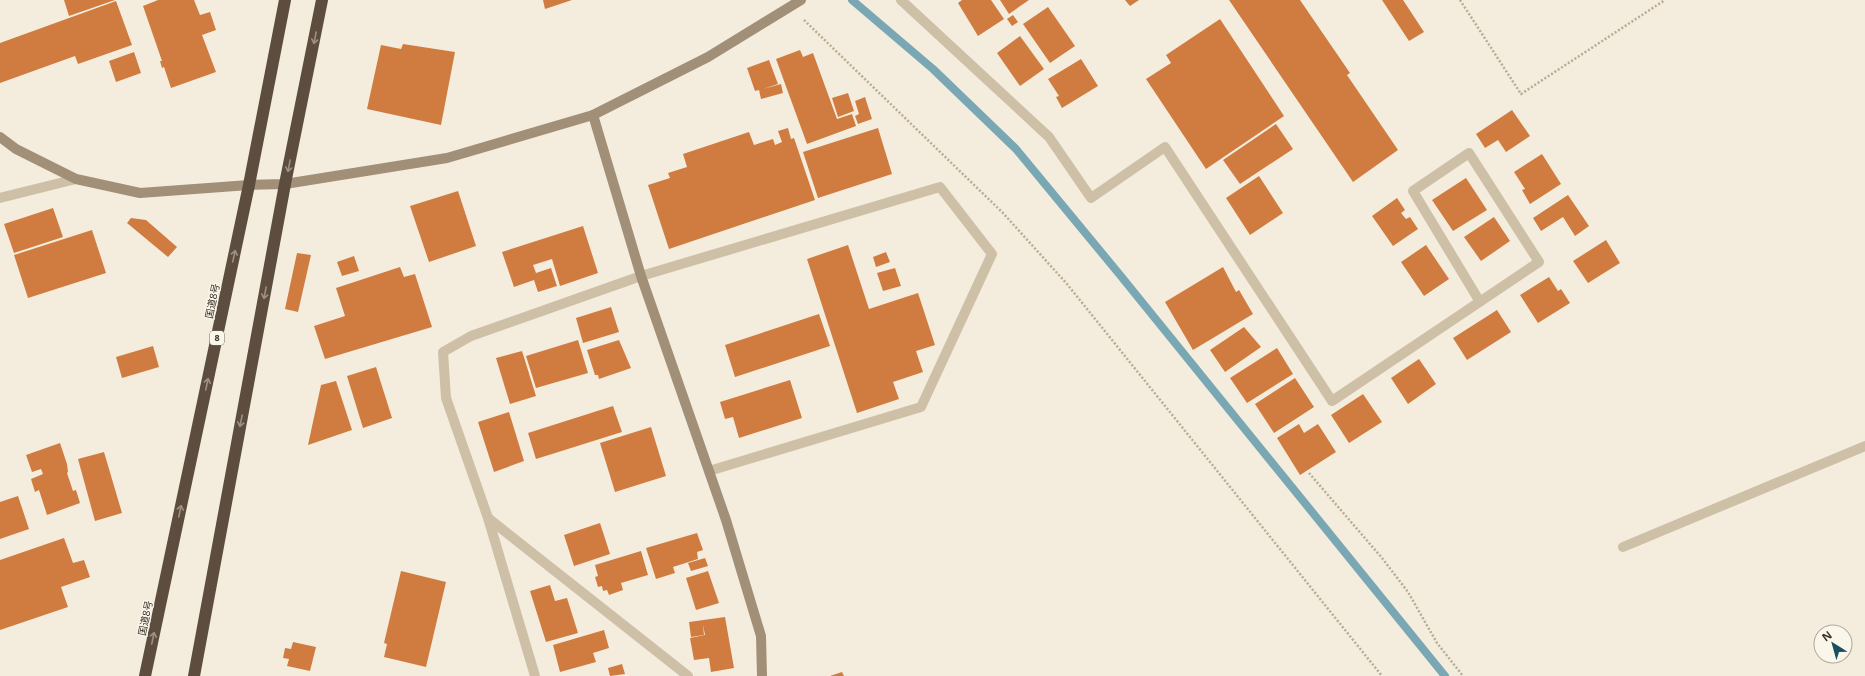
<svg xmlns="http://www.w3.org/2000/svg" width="1865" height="676" viewBox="0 0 1865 676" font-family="'Noto Sans','Noto Sans JP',sans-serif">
<rect width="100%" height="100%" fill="#f4eddd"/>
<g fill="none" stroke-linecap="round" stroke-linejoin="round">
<polyline stroke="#79a7b4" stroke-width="8" points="852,0 933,69 1016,149 1120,275 1445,676"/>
</g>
<g fill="#d07c40">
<polygon points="64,0 115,0 69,16"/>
<polygon points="158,0 194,0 200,15 210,12 216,30 202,35 216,72 171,88 164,67 162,68 160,61 162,61 143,6"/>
<polygon points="543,0 572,0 545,9"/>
<polygon points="962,0 991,0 1004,19 978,36 958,3"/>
<polygon points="1000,0 1029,0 1009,14"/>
<polygon points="1125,0 1139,0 1130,6"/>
<polygon points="1229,0 1300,0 1350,73 1347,75 1398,150 1353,182"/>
<polygon points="1382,0 1403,0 1424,32 1409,41"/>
<polygon points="116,1 132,45 78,64 75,56 0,83 0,43"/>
<polygon points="1048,7 1075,46 1050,63 1023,24"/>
<polygon points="1013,15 1018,22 1012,26 1007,19"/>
<polygon points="1220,19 1284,116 1206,169 1146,79 1171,63 1166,55"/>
<polygon points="1020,36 1044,69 1020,86 997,53"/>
<polygon points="403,44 455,52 441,125 367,109 381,45 401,49"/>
<polygon points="800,50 803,57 813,53 837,119 852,114 856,126 807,144 776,59"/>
<polygon points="134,52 141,73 116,82 109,61"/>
<polygon points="1081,59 1098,86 1062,108 1056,97 1059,96 1048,79"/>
<polygon points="769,60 778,84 763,89 781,84 783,93 761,99 759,90 755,91 747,68"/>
<polygon points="848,93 854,111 838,117 832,98"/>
<polygon points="865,97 872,119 858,124 855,116 859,114 855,101"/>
<polygon points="1512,110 1530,136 1506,152 1498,140 1485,148 1476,134"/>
<polygon points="1276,124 1293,149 1240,184 1223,160"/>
<polygon points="788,128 791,139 794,138 815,200 669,249 648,185 670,178 668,173 687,167 683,154 749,132 754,145 773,139 775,145 782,142 778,131"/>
<polygon points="878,128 892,174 818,198 803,152"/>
<polygon points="1542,154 1561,184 1530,204 1522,190 1525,189 1514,172"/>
<polygon points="1259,176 1283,213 1250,235 1226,198"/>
<polygon points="1466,178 1487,210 1453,231 1432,200"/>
<polygon points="458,191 476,246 429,262 410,206"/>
<polygon points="1568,195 1589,226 1575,236 1563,217 1541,231 1533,218"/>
<polygon points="1397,198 1405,210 1401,213 1406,219 1410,217 1418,229 1393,246 1372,216"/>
<polygon points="53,208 63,237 14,253 4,224"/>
<polygon points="1494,217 1510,241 1481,261 1464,237"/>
<polygon points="131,218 146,220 177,247 168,257 127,223"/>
<polygon points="583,226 598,273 560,286 552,259 533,265 536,273 551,268 557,286 538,292 534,280 514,287 502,252"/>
<polygon points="92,230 106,273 28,298 14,255"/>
<polygon points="1606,240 1620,263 1588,283 1573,261"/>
<polygon points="848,245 869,309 918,293 935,345 916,351 923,372 893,382 899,399 857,413 807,259"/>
<polygon points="1426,245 1449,279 1424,296 1401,262"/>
<polygon points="886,252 890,262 876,267 873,257"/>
<polygon points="297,253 311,255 298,312 285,309"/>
<polygon points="354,256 359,271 342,276 337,262"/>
<polygon points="400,267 404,277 415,274 432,327 325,359 314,326 345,316 336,288"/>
<polygon points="1223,267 1236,292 1239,290 1253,314 1193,350 1165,302"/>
<polygon points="895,268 901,286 883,291 877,273"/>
<polygon points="1549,277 1558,291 1561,289 1570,303 1538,323 1520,295"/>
<polygon points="611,307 619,332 583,343 576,318"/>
<polygon points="1497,310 1511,332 1467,360 1453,338"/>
<polygon points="819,314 830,346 735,377 725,345"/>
<polygon points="1244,327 1261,347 1225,372 1210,350"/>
<polygon points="578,340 588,373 536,388 526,356"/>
<polygon points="619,340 631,368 599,379 598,375 595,375 587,350"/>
<polygon points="153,346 159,367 122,378 116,357"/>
<polygon points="1277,348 1293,374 1247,403 1230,378"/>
<polygon points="522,351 536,396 510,404 496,358"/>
<polygon points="1419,359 1436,384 1408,404 1391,378"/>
<polygon points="376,367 392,418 363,428 347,376"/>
<polygon points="1295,378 1314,407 1274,433 1255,404"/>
<polygon points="790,380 802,418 739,438 733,417 725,419 720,402"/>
<polygon points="336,381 352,430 308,445 321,385"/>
<polygon points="1363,394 1382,422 1349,443 1331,415"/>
<polygon points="613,406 622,432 536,459 528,433"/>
<polygon points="509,412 524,461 494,472 478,422"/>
<polygon points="1299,424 1304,433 1318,424 1336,452 1300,475 1277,438"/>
<polygon points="651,427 666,476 615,492 600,443"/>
<polygon points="60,443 67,464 68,472 67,473 73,491 76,490 80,503 47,515 39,490 35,492 31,479 43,474 41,469 32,472 26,455"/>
<polygon points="104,452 122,513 95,521 78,459"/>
<polygon points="18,496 29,529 0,539 0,502"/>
<polygon points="600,523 610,554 574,566 564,535"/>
<polygon points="697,533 703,550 697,552 698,559 673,567 675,573 656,579 646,548"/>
<polygon points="64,538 73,563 84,560 90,577 61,587 68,607 0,630 0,560"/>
<polygon points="641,551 648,575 621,583 623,590 609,595 607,590 603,591 602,586 598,587 595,577 598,576 595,565"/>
<polygon points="705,558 708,566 691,571 688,563"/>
<polygon points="401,571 446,582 426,667 384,657 387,644 384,643"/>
<polygon points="708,571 719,603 696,610 686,578"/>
<polygon points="550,585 555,601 567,598 578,633 546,642 530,591"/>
<polygon points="725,617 734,668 711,672 709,658 694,660 690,638 705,635 703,625 704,635 691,637 689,622"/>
<polygon points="604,630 609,648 593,653 596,662 560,672 553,645"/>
<polygon points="293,642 316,647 310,671 287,666 289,659 283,658 285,648 291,649"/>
<polygon points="622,664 625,674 610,676 608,668"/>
<polygon points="842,672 844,676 830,676"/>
</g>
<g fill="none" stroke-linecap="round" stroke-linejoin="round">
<g stroke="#baaa91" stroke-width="2.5" stroke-dasharray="2 2" stroke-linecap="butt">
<polyline points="1460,0 1521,94 1665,0"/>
<polyline points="804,20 1003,213 1067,284 1382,676"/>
<polyline points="1309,473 1382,558 1408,592 1437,643 1463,676"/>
</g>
<g stroke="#cec0a7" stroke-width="10">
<polyline points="901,0 1049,137 1091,198 1165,147 1332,401 1539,262 1469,153 1413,191 1480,302"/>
<polyline points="0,198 76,179"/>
<polyline points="488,518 688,676"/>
<polyline points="1623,547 1865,446"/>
<polyline points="535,676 488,518 446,398 443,352 471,336 641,276 940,187 992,254 921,407 709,471"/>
</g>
<g stroke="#a28f78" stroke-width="10">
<polyline points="593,115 641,276 726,520 761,636 762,676"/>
<polyline points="0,137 16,149 76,179 140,193 249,185 285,184 447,158 593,115 708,57 801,0"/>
</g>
<g stroke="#5c4d3f" stroke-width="12">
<polyline points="145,676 249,185 285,0"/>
<polyline points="194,676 285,184 322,0"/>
</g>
</g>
<defs><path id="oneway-shaft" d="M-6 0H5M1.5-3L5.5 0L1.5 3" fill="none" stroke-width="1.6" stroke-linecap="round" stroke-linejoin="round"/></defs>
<g stroke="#9c9183">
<use href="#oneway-shaft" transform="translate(315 38) rotate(101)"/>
<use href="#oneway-shaft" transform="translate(289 166) rotate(101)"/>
<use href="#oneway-shaft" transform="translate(234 256) rotate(-78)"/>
<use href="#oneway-shaft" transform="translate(265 293) rotate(101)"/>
<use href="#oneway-shaft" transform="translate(207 384) rotate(-78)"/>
<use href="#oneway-shaft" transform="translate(241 421) rotate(101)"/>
<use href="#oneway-shaft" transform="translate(180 511) rotate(-78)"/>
<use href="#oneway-shaft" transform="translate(153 638) rotate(-78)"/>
</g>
<g text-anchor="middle" stroke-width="3" stroke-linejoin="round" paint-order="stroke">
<rect fill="#fbf6ea" stroke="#746c62" stroke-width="1" x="210" y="331" width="14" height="14" rx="3"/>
<g font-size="9" font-weight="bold" fill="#3a3128">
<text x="217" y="341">8</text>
</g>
<g font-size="10" fill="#3a3128" stroke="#fbf6ea">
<text transform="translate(212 301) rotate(-78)" y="4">国道8号</text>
<text transform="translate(145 618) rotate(-78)" y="4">国道8号</text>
</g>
</g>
<g transform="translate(1833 644) rotate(323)"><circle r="19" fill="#fbf6ea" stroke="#aea79c"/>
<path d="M0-3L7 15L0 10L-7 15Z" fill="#1a4f5f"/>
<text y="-6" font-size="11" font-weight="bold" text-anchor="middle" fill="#3a3128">N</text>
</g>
</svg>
